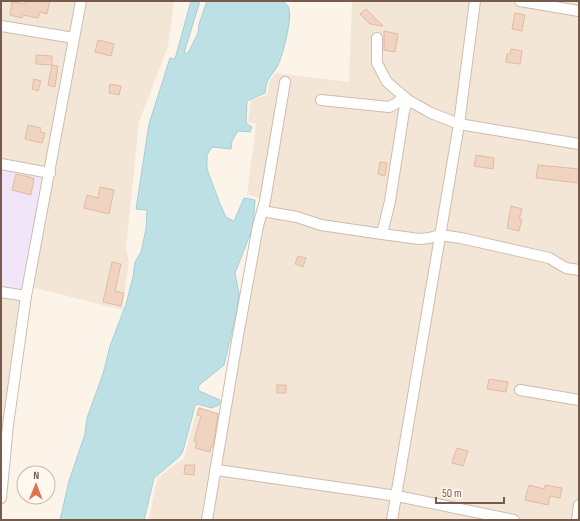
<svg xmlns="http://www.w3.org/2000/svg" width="580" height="521" viewBox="0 0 580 521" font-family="'Sofia Sans Condensed',sans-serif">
<rect width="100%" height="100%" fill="#fcf4e8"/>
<g fill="#f3e6d7">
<polygon points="1,1 174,1 168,46 139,122 126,248 129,261 122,310 31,287 1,482"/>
<polygon points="352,1 579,1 579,520 149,520 157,478 184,458 198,406 230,416 262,199 247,194 256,124 248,122 251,100 267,95 270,80 276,73 349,82"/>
</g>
<polygon fill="#f1e5f9" points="1,167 47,175 25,293 1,288"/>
<path fill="#bde0e5" stroke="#a3cfd7" d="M191,1H200L184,53H188L198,33L199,24L207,1H280C284,2 288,4 289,9C292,20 283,54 278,65C272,76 266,78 265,93L247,101L246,123L252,127L250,132L238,131L232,141L231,149L212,147L207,155V169L220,204L226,217L234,221L244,198L255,200L253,227L235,273L239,294L237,310L224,365L198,386L199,391L220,400L219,405L212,408L197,404L195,406L183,451L179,457L154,478L144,520H60L69,481L85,434L87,418L103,374L110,346L126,304L133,277L135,262L141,252L146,229L147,210L136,209L149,124L170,58L175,59Z"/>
<g fill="#f1d3c1" stroke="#e3baa1">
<polygon points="26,1 50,1 47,14 40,12 38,18 23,15 22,18 10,15 12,2 25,4"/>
<polygon points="366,9 383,26 370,24 360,14"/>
<polygon points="515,13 525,15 522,31 512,29"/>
<polygon points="384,31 398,34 395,52 384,50"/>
<polygon points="98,40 114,44 111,56 95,52"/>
<polygon points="511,49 522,51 520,64 506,62 507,54 510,54"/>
<polygon points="36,55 52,56 52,65 36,64"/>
<polygon points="52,65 58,66 55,87 48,85"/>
<polygon points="34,79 41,81 38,91 32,89"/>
<polygon points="110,84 121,86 119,95 109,93"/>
<polygon points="28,125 41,128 40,132 45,133 42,143 25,139"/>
<polygon points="476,155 494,158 493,169 474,166"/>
<polygon points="380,162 387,163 385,176 378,174"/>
<polygon points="538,165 579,169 579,183 536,178"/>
<polygon points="16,174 34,178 31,195 12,190"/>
<polygon points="100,187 114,190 109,214 84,208 87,195 98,198"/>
<polygon points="511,206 522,209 519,219 522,219 519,231 507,228"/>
<polygon points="298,256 306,258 303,267 295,264"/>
<polygon points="112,262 121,264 115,291 124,293 121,306 103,302"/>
<polygon points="489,379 508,382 506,392 487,389"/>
<rect x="277" y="385" width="9" height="8"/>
<polygon points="199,408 218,414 213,447 211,446 210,452 195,448 197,442 194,441 201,416 197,415"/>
<polygon points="457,448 468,451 463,466 452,463"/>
<polygon points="185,465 195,465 194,475 184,474"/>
<polygon points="529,485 544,489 545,485 562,488 560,498 550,496 548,505 525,500"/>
</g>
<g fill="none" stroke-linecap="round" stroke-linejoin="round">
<defs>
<g id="street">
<polyline points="520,1 579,11"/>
<polyline points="1,26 74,38"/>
<polyline points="377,38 377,63 387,82 408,100 431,113 459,124 579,144"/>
<polyline points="321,100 389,107 397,103 403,96"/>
<polyline points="1,164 50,173"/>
<polyline points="262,211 297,217 321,225 382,234 419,239 429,238 440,235 461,238 549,258 566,268 579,270"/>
<polyline points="382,234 390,201 404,111 408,100"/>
<polyline points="1,292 26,296"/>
<polyline points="520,390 579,400"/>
<polyline points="217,470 397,496 514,520"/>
<polyline points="1,498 8,425 26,296 81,1"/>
<polyline points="207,520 237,341 258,226 265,201 285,82"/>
<polyline points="392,520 459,124 475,1"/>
<polyline points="577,520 579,505"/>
</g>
</defs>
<use href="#street" stroke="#cebcae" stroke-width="12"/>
<use href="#street" stroke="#fff" stroke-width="10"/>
</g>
<rect width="580" height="521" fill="none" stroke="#765b4c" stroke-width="4"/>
<g transform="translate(36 485) rotate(1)"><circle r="19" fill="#fef8ef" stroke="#c8b9ae"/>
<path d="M0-3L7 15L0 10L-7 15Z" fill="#e27051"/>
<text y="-6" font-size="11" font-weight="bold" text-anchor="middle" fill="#765b4c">N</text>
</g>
<path d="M436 497v6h68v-6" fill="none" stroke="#765b4c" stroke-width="2"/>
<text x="442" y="497" font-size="12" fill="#765b4c" stroke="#fef8ef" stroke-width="3" paint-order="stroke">50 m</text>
</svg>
